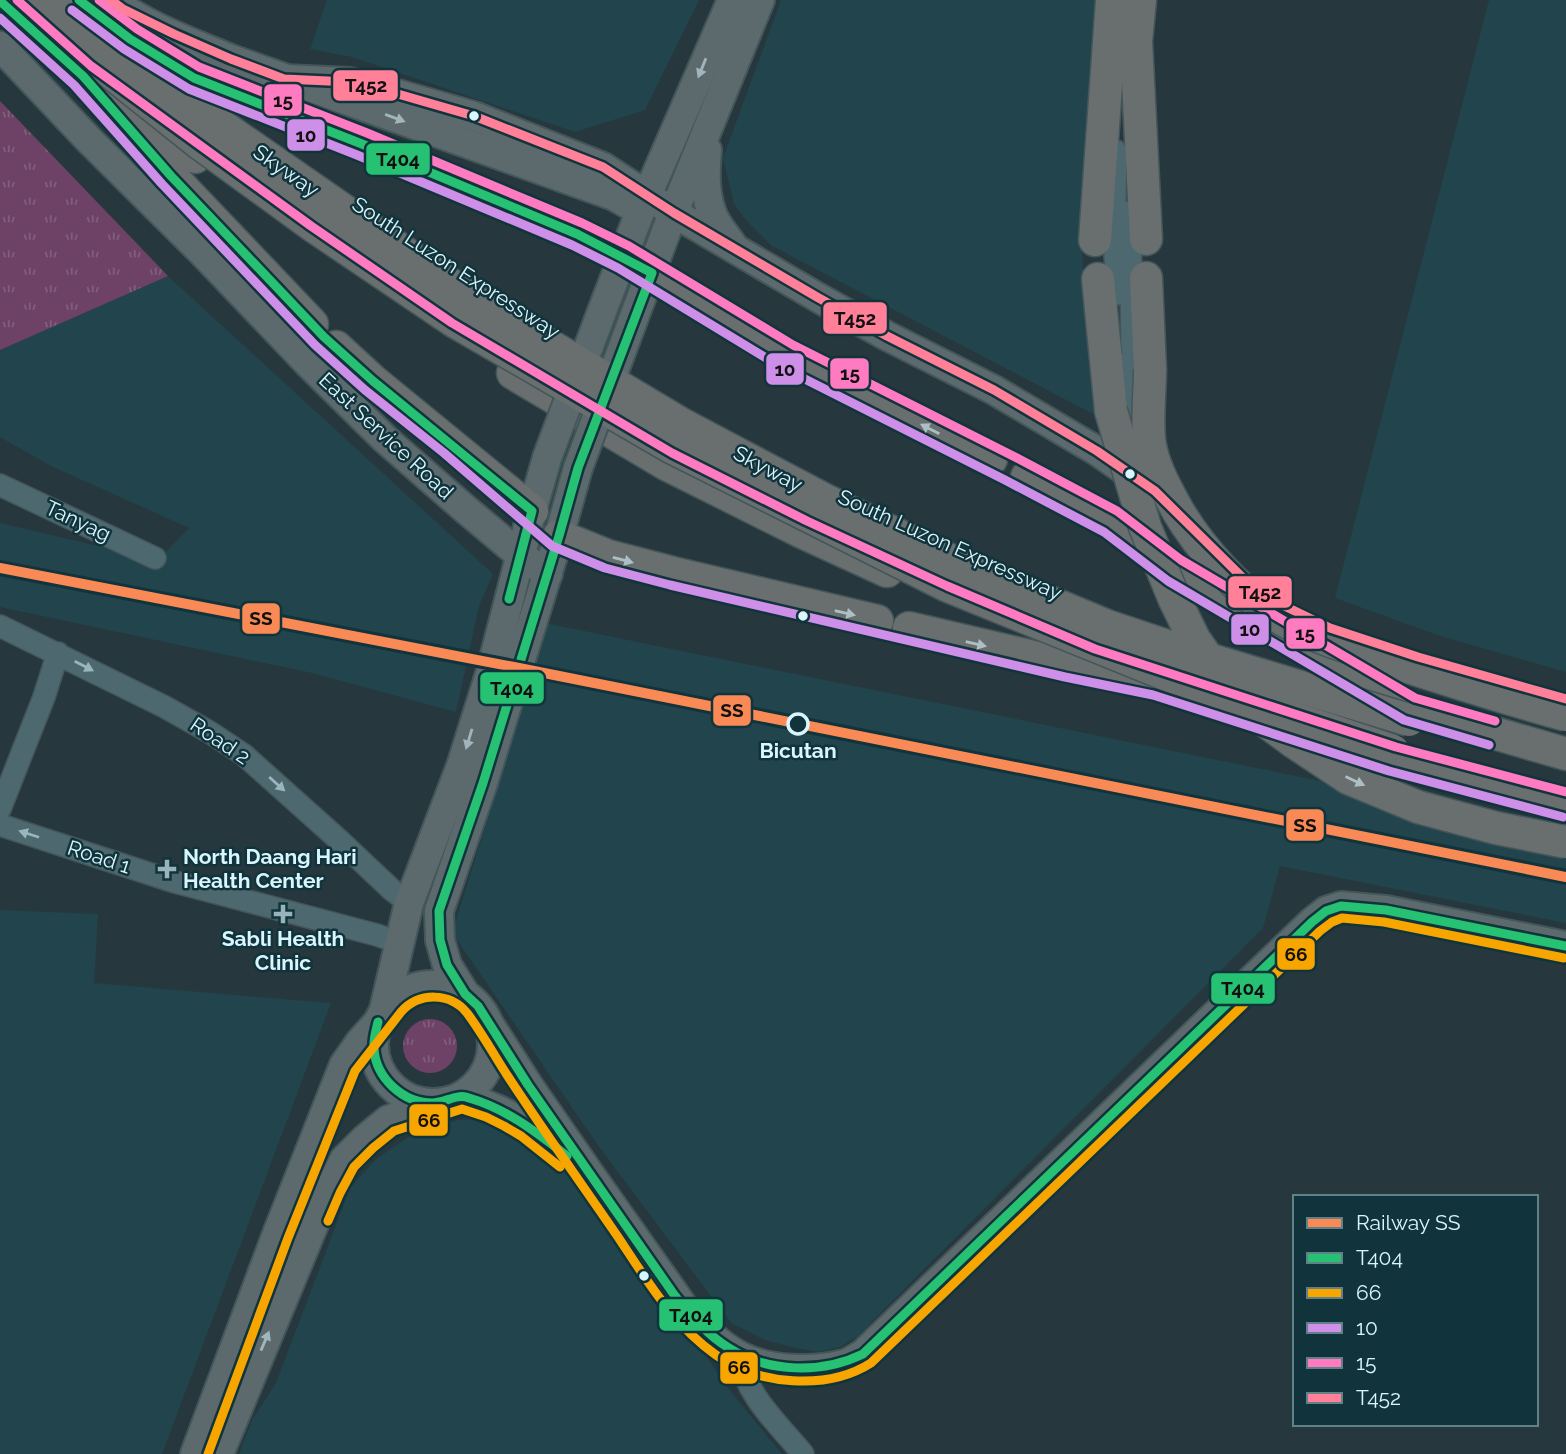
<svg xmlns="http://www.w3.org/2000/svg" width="1566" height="1454" viewBox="0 0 1566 1454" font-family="Raleway,sans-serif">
<defs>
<pattern id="grass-tufts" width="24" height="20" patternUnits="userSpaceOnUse" patternTransform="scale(1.75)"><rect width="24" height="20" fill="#6e4266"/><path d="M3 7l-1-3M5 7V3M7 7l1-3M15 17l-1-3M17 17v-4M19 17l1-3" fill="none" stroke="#825e7d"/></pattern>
</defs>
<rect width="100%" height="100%" fill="#26383d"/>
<g fill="#21444d">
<polygon points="327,0 699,0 645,110 575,132 352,57 310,49"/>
<polygon points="781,0 1102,0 1081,242 1095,415 772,246 746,220 734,204 723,158"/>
<polygon points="1489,0 1566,0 1566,672 1440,636 1335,598"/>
<polygon points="168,276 493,574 479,606 456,712 312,673 0,607 0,523 158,560 189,528 51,466 0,437 0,350"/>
<polygon points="540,622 1566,831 1566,923 1280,866 1263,928 857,1337 840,1347 818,1352 791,1347 765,1340 731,1323 597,1144 453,934 458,913 522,711"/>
<polygon points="0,910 98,914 94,983 331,1003 162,1454 0,1454"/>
<polygon points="490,1118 558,1159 661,1291 731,1392 782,1454 239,1454 252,1420 276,1383 350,1188 376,1159 414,1133 458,1120"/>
</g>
<g fill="url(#grass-tufts)">
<polygon points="0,101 168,276 0,350"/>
<circle cx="430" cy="1046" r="27"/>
</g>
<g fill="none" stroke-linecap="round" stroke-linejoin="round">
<defs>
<g id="minor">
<polyline points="1116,151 1114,243 1118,294"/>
<polyline points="1130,212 1132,347 1138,383"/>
<polyline points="1123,364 1136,457"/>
<polyline points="0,485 155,558"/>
<polyline points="0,626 165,707 211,733 244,755 339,840 392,890 409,903"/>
<polyline points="0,809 44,697 58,653"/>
<polyline points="0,825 175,882 377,935 400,943"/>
<path d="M740,1356C744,1394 780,1426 803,1454"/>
</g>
<g id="major">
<path d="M111,0C146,26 190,42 231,59L614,196L640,211"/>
<polyline points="0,46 90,141 204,254 308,363 385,439 464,508 520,555 548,574"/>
<polyline points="284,79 350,82 377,88 474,116 603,167 674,213 817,297 887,336 994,390 1097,451 1140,481"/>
<path d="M707,150C705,173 704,196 714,218C719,228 727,237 733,246"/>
<polyline points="601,314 640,212 732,0"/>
<polyline points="630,328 667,229 760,0"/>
<circle cx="433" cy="1044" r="59"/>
<polyline points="465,994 447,965 440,940 439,911 483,783 559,536 578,468"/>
<polyline points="383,1014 409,903 461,766 490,674 532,511 547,458"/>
<path d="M487,1021L528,1085L589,1173L690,1316C705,1331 722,1347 742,1357C771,1371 812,1372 844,1364C851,1362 857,1357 863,1354L1312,922L1326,911L1341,906L1386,910L1566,946"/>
<path d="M462,1096C485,1104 507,1112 528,1126C542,1135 554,1146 568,1157"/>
<polyline points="195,1454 277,1234 344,1065 360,1042 378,1022"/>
<polyline points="219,1454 329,1188 344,1160 365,1139 388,1120 433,1104"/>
</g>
<g id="highway">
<polyline points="1140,0 1136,41 1146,239"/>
<polyline points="0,1 83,76 195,157"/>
<polyline points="130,39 194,78 343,137"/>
<polyline points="121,119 171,176 312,324"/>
<polyline points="376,150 577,234 624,257"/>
<polyline points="1095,240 1112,0"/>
<polyline points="652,273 787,356 991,459"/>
<polyline points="1146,278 1150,369"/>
<polyline points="1098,279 1111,411"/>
<polyline points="336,347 373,381 532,511"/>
<polyline points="513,373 666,464 802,532 887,571"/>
<polyline points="1027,477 1111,522 1174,570 1403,705"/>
<polyline points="559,536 608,556 673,573 877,621"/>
<polyline points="909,628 1068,665 1156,683"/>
<polyline points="1381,700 1566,754"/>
<polyline points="1365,750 1393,759 1566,805"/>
</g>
</defs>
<use href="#minor" stroke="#43565a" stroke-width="24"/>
<use href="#major" stroke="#43565a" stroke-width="32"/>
<use href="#highway" stroke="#43565a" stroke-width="35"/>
<use href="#minor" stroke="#4d696f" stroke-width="21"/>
<use href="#major" stroke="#5c6a6d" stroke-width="28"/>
<use href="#highway" stroke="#696e6f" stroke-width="32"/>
<defs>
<g id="major-bridge">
<polyline points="547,458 601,314"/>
<polyline points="578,468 630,328"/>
</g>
<g id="highway-bridge">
<polyline points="20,0 198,142 315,227 454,321 671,447 948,586 1177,679 1393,751"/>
<polyline points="57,0 216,122 470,298 683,425 825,500 956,563 1107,626 1185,652 1409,720"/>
<path d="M1150,369C1150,391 1147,415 1149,438C1151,463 1166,489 1178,511C1200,548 1238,591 1275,615C1311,637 1354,649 1393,662C1451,681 1508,699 1566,715"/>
<polyline points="1111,411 1145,527 1174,598 1194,639 1212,665"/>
<polyline points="1256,714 1294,742 1348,778 1418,807 1496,828 1566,842"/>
</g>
</defs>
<use href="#major-bridge" stroke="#43565a" stroke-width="32" stroke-linecap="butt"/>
<use href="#highway-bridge" stroke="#43565a" stroke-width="35" stroke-linecap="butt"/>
<use href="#major-bridge" stroke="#5c6a6d" stroke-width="28"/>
<use href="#highway-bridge" stroke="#696e6f" stroke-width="32"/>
<defs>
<g id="bus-1">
<path d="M79,0L130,39L194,78L362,144L577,234L652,273L578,468L559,536L483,783L439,911L440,940L447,965L465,994L478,1006L528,1085L675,1296C691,1315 707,1335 729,1348C768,1373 822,1374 863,1354L1312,922L1326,911L1341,906L1386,910L1566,946"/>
<polyline points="0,1 83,76 171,176 324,337 373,381 532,511 509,599"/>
<path d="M378,1022C376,1031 373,1039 374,1049C376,1078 403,1103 432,1103C446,1103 456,1093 469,1098C507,1109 536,1132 567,1156"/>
</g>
<g id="bus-2">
<polyline points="328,1221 340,1193 354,1167 373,1148 394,1131 462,1109 486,1117 504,1126 521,1136 560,1167"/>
<path d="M208,1454L288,1238L355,1071L401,1012C419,992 450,992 467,1013C482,1033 494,1055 507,1075C543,1130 581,1183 618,1237C646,1279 674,1326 716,1355C758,1385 827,1391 871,1363L1320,931L1332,922L1342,918L1384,922L1564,958"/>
</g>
<g id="bus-3">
<polyline points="72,10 124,49 189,89 357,155 572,245 618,268 781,367 1005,480 1104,532 1168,581 1404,720 1489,745"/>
<polyline points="0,18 74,85 162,184 315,345 365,390 444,453 552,546 605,568 670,585 1065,677 1153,695 1389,771 1563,817"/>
</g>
<g id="bus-4">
<polyline points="17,0 91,66 311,226 452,323 672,453 807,521 947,586 1095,649 1396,747 1566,792"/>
<polyline points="99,0 137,29 199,67 367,133 582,223 629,246 793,345 1017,458 1117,511 1181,560 1415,698 1495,721"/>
</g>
<polyline id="bus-5" points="111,0 123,9 174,34 231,59 284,79 350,82 377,88 474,116 603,167 674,213 817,297 887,336 994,390 1097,451 1155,491 1249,584 1270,599 1330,628 1418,657 1566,699"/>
</defs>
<use href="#bus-1" stroke="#11343c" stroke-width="14"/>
<use href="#bus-2" stroke="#11343c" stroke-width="14"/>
<use href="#bus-3" stroke="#11343c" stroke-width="14"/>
<use href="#bus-4" stroke="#11343c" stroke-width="14"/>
<use href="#bus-5" stroke="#11343c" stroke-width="14"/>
<use href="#bus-1" stroke="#26c172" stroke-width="9"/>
<use href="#bus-2" stroke="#f7a600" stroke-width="9"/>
<use href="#bus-3" stroke="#ce8fe9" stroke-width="9"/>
<use href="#bus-4" stroke="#fe7ac1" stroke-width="9"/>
<use href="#bus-5" stroke="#ff8098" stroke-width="9"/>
<defs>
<polyline id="rail-1" points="0,568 519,668 1566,877"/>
</defs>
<use href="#rail-1" stroke="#11343c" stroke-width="16"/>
<use href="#rail-1" stroke="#f98a56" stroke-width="10"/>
</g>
<defs><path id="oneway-solid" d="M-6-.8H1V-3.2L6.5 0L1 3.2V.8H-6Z" transform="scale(1.75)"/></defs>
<g fill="#a1b6bc">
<use href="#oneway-solid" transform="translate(702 68) rotate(112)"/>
<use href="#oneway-solid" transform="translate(395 118) rotate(20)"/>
<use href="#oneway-solid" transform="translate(469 739) rotate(107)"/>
<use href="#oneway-solid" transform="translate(265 1341) rotate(-67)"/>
</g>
<g fill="#acbfc4">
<use href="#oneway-solid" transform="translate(930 429) rotate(-153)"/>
<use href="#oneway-solid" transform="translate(623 560) rotate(15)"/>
<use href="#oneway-solid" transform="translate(845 613) rotate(13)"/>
<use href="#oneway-solid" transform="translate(976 644) rotate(13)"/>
<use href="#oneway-solid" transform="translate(1355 781) rotate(25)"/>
</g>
<g fill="#9ab6bd">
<use href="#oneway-solid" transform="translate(84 666) rotate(27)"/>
<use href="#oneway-solid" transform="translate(277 784) rotate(42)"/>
<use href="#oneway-solid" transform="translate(29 834) rotate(-162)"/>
</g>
<g fill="#d9f5fd" stroke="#11343c" stroke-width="2.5">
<circle cx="474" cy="116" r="6"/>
<circle cx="1130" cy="474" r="6"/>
<circle cx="803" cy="616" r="6"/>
<circle cx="644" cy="1276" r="6"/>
</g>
<circle fill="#11343c" stroke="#d9f5fd" stroke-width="3.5" cx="798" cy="724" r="10"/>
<g fill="#9ab3ba" stroke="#11343c" stroke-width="2.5">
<path d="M163.5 858.5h7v7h7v7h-7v7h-7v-7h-7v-7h7z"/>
<path d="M279.5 903.5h7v7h7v7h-7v7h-7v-7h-7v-7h7z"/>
</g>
<g text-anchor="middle" stroke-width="5" stroke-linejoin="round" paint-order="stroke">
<g font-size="21" fill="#d9f5fd" stroke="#11343c">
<text transform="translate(286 171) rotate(35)" y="7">Skyway</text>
<text transform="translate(456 268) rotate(33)" y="7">South Luzon Expressway</text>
<text transform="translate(386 436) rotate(43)" y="7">East Service Road</text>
<text transform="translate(768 469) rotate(28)" y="7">Skyway</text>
<text transform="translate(78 521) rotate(25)" y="7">Tanyag</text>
<text transform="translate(950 545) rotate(24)" y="7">South Luzon Expressway</text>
<text transform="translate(220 741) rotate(34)" y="7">Road 2</text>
<text transform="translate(99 857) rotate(18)" y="7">Road 1</text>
</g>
<g font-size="21" font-weight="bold" fill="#d9f5fd" stroke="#11343c">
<text x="798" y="758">Bicutan</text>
</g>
<g font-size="21" font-weight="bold" fill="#d9f5fd" stroke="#11343c" text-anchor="start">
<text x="183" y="864">North Daang Hari<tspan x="183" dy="24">Health Center</tspan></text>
<text x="283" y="946" text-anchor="middle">Sabli Health<tspan x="283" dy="24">Clinic</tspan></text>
</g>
</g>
<g stroke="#11343c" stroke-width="2.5">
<rect x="332" y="69" width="67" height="33" rx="7" fill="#ff8098"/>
<rect x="263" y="83" width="40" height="34" rx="7" fill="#fe7ac1"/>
<rect x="286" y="118" width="40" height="34" rx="7" fill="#ce8fe9"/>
<rect x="365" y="142" width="66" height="34" rx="7" fill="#26c172"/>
<rect x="822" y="301" width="66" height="34" rx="7" fill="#ff8098"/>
<rect x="765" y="352" width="40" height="34" rx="7" fill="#ce8fe9"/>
<rect x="829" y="357" width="41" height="33" rx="7" fill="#fe7ac1"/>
<rect x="1227" y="575" width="66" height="34" rx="7" fill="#ff8098"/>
<rect x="241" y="602" width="40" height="33" rx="7" fill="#f98a56"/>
<rect x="1230" y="613" width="40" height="33" rx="7" fill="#ce8fe9"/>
<rect x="1285" y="617" width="41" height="33" rx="7" fill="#fe7ac1"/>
<rect x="479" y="671" width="66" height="34" rx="7" fill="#26c172"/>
<rect x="712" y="694" width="40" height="33" rx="7" fill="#f98a56"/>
<rect x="1285" y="808" width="40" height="34" rx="7" fill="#f98a56"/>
<rect x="1276" y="937" width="40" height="34" rx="7" fill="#f7a600"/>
<rect x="1210" y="972" width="66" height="33" rx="7" fill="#26c172"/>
<rect x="408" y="1103" width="41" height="34" rx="7" fill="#f7a600"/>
<rect x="658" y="1298" width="66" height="34" rx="7" fill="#26c172"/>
<rect x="719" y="1351" width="40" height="34" rx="7" fill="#f7a600"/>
</g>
<g font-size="19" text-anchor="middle" font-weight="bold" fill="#111">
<text x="366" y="92">T452</text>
<text x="283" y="107">15</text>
<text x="306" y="142">10</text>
<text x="398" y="166">T404</text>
<text x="855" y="325">T452</text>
<text x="785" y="376">10</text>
<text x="850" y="380">15</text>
<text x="1260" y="599">T452</text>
<text x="261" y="625">SS</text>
<text x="1250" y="636">10</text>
<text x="1305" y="640">15</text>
<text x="512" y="695">T404</text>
<text x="732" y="717">SS</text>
<text x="1305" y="832">SS</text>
<text x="1296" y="961">66</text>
<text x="1243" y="995">T404</text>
<text x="429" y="1127">66</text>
<text x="691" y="1322">T404</text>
<text x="739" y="1374">66</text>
</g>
<rect x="1293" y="1195" width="245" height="231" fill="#11343c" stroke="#618189" stroke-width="2"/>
<rect x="1307" y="1218" width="35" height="10" fill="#f98a56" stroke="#618189" stroke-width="2"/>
<text x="1356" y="1230" font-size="21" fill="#d9f5fd">Railway SS</text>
<rect x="1307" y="1253" width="35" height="10" fill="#26c172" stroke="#618189" stroke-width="2"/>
<text x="1356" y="1265" font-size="21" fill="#d9f5fd">T404</text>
<rect x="1307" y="1288" width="35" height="10" fill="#f7a600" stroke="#618189" stroke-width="2"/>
<text x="1356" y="1300" font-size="21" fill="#d9f5fd">66</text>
<rect x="1307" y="1323" width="35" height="10" fill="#ce8fe9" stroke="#618189" stroke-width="2"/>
<text x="1356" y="1335" font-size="21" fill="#d9f5fd">10</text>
<rect x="1307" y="1358" width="35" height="10" fill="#fe7ac1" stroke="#618189" stroke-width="2"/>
<text x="1356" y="1370" font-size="21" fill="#d9f5fd">15</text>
<rect x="1307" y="1393" width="35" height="10" fill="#ff8098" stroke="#618189" stroke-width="2"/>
<text x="1356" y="1405" font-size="21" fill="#d9f5fd">T452</text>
</svg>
